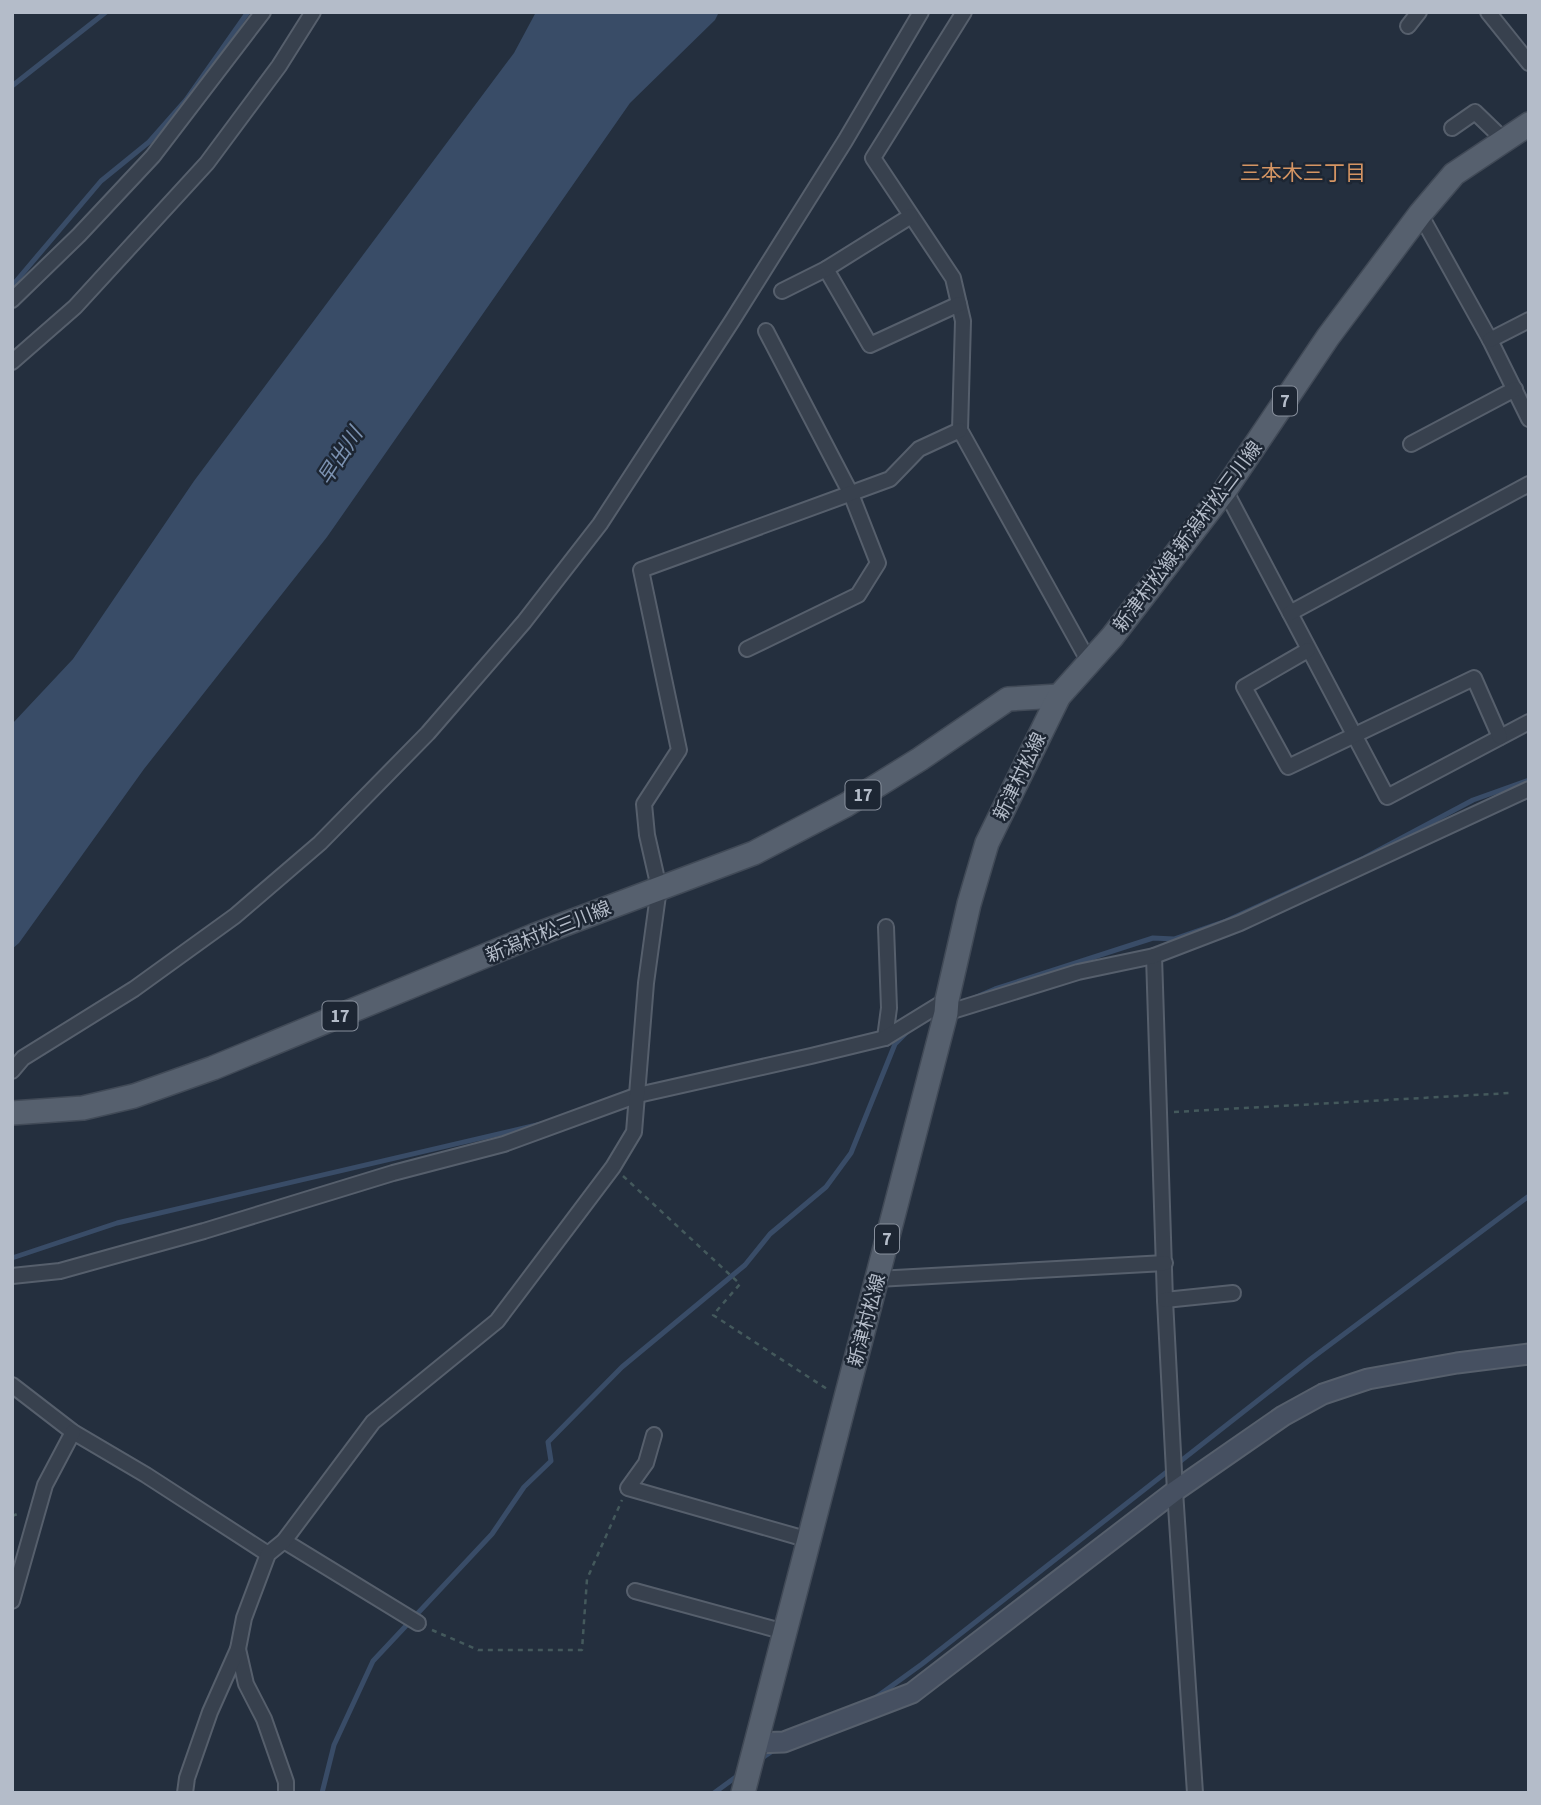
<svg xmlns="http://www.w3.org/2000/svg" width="1541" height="1805" viewBox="0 0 1541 1805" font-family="'Source Sans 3','Noto Sans JP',sans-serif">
<rect width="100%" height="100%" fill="#242f3e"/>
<polygon fill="#394c67" points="536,12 719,12 715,20 630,103 327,537 144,769 19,943 12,949 12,724 73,659 194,481 514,53"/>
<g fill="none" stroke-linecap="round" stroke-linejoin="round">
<g stroke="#394c67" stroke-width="5">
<polyline points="12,86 106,12"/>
<polyline points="12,286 101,181 149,142 186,100 248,12"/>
<polyline points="974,998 995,989 1153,938 1174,939 1226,921 1364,858 1473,800 1529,780"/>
<polyline points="12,1258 117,1223 541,1124"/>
<polyline points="875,1698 922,1664 1312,1358 1529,1196"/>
<polyline points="759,1760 777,1748"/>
<polyline points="322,1793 334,1745 373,1661 492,1534 524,1487 551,1461 548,1442 622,1367 745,1265 770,1234 826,1187 851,1153 895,1044 907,1032"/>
<polyline points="714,1793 740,1774"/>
</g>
<defs>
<g id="street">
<polyline points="964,12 873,158 953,278 963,321 960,430 1089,662"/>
<polyline points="1488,12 1529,63"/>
<polyline points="1408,26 1419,12"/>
<polyline points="1452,128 1475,112 1504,140"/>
<polyline points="1420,214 1490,340 1529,419"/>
<polyline points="826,269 870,345 959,304"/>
<polyline points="782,291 826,269 911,216"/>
<polyline points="12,300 79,235 153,156 263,12"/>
<polyline points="1490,340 1529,320"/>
<polyline points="12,362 75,307 207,163 279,66 313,12"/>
<polyline points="1411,444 1515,389"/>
<polyline points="1225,490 1387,797 1529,722"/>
<polyline points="1290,613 1529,484"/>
<polyline points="747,649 858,595 878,563 851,494 766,331"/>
<polyline points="1308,650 1244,687 1288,767 1474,678 1500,737"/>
<polyline points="1154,956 1165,1300 1175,1491 1195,1793"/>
<polyline points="946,1013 1078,972 1154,956 1240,923 1529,789"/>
<polyline points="885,1038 889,1008 886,927"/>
<polyline points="12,1071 23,1058 134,989 235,916 320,843 428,733 524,622 600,524 732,321 845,141 921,12"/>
<polyline points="12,1276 60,1271 204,1231 393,1173 504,1144 638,1095 811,1056 885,1038 947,1000"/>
<polyline points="877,1279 1165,1263"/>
<polyline points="1165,1300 1233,1293"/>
<polyline points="12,1385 73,1432 146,1475 268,1554"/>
<polyline points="654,1435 646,1463 628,1488 809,1540"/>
<polyline points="284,1541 418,1623"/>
<polyline points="635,1591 785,1632"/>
<polyline points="12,1601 45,1485 73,1432"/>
<polyline points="238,1649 246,1684 264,1719 286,1782 286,1793"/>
<polyline points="185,1793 187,1778 210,1712 238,1649 244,1618 268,1554 284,1541 373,1422 497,1321 613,1167 634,1132 646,983 659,888 647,835 644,804 679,750 641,570 890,479 919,449 960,430"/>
</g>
<polyline id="secondary" points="755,1743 784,1742 912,1693 1175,1491 1283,1416 1323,1394 1368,1379 1457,1363 1529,1354"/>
<g id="primary">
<polyline points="12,1113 83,1108 134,1096 213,1068 533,936 754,853 846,805 920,759 1008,699 1059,696"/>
<polyline points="743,1793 946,1013 947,1000 969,904 987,843 1059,696 1112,637 1225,490 1328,337 1420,214 1454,174 1529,124"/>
</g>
</defs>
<use href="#street" stroke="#565f6c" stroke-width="18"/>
<use href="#secondary" stroke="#565f6c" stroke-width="23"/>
<use href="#primary" stroke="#414a57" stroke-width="26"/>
<g stroke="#44595c" stroke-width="2.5" stroke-dasharray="5 5" stroke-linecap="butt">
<polyline points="1174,1112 1510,1093"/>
<polyline points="623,1176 740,1284 713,1315 827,1389"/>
<polyline points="12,1516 20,1513"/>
<polyline points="432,1630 478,1650 582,1650 587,1579 622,1500"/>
</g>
<use href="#street" stroke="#38414e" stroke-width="14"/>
<use href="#secondary" stroke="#465061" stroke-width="19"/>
<use href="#primary" stroke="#56606e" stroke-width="23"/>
</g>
<g text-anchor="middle" stroke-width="5" stroke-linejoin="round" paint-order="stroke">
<g fill="#1d2633" stroke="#878f9c" stroke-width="2">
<rect x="1273" y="386.5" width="24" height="29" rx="5"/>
<rect x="845.5" y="780.5" width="35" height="29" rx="5"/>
<rect x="322.5" y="1001.5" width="35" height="29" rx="5"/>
<rect x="875" y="1224.5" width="24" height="29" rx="5"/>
</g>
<g font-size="18" font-weight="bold" fill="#b4bcc9">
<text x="1285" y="407">7</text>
<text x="863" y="801">17</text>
<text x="340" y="1022">17</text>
<text x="887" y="1245">7</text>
</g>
<g font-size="19" fill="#b4bcc9" stroke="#1d2633">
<text transform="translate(1187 536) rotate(-53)" y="7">新津村松線;新潟村松三川線</text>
<text transform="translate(1019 776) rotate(-64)" y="7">新津村松線</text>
<text transform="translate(548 931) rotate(-22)" y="7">新潟村松三川線</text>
<text transform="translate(866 1320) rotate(-75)" y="7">新津村松線</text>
</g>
<g font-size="21" fill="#d59563" stroke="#1d2633">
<text x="1303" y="180">三本木三丁目</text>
</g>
<g font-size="21" font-style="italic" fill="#7c92b1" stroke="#1d2633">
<text transform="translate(340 456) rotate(-57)" y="7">早出川</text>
</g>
</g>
<rect width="1541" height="1805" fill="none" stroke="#b4bcc9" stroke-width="28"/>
</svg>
